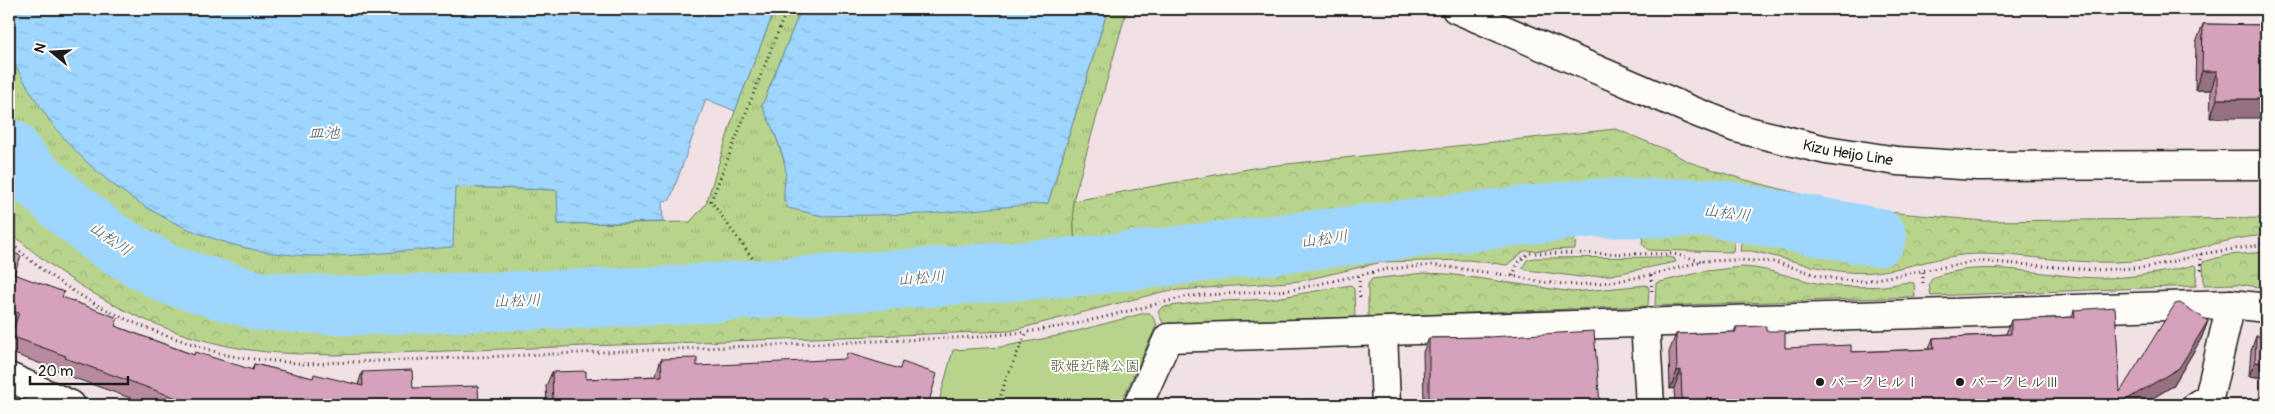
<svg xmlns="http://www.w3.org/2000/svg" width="2275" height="414" viewBox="0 0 2275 414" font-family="Pangolin,'Klee One',sans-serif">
<defs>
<pattern id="grass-tufts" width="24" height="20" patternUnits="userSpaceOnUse" patternTransform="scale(1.25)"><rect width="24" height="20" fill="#b8d48c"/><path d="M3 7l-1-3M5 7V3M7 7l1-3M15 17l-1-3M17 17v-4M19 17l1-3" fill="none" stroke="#9eb578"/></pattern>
<pattern id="forest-crowns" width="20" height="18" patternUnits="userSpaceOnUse" patternTransform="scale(1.25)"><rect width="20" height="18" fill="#b8d48c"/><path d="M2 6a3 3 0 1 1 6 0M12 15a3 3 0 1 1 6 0" fill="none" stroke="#9eb578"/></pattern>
<pattern id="water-ripples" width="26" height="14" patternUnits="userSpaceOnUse" patternTransform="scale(1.25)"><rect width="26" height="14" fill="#9ed6fe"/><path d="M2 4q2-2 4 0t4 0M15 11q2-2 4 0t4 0" fill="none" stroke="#88b7d9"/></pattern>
</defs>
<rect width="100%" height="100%" fill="#f1e1e5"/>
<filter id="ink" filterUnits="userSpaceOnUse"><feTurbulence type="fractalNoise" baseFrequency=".02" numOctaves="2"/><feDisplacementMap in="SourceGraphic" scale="10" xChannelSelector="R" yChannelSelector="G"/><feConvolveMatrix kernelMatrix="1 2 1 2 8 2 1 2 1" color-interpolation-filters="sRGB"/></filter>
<g filter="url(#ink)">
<path fill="url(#grass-tufts)" stroke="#6a7854" d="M775,9H801L762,106L773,127L786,167L784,202L1048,203L1108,9H1127L1073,201L1075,252L1005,258L1002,254L648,277L647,271L616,273L608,279L337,289C222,284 137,255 53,174C42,163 13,134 9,121C5,111 9,63 9,49C60,157 132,215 246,248L455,187L558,190V224L690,222L706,204L735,111Z"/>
<g fill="url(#forest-crowns)" stroke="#6a7854">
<path d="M1616,129L1667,150L1689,162L1742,179L1846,206L1888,212L1984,221L2266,218V235C2221,238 2178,257 2133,261C2081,266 2029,254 1978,254C1942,254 1909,269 1874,272C1833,276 1791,259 1751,251H1740L1743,229L1883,251L1886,224L1712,195L1561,197L1384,213L1075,252L1073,201L1259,167Z"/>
<path d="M9,177C70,248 154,296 245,315C274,322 303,323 333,324L732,308L1007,293L1008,288C1110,277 1213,265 1315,252C1454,233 1596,213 1736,227L1733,252L1648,250L1642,244L1643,232L1576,230L1575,249L1524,251L1507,265L1469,260L1382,262L1301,281L1166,291L1010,331L335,355C304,354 274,354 244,349C154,334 76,291 9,231Z"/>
<polygon points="2266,252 2266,288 2239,284 2204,285 2203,262 2228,255"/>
<polygon points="1667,257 1674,258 1676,262 1611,275 1580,277 1527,270 1522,268 1527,260 1534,258"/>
<path d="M2194,265L2197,267L2196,286L1931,296L1929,285L1932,278C1984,257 2045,277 2099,278C2131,278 2163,273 2194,265Z"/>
<path d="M1742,267C1775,268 1804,284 1837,286C1852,287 1868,287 1884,286C1894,285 1905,281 1914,283L1915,297L1655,306L1656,283L1706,271Z"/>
<polygon points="1424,273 1448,274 1573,292 1647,285 1649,288 1648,306 1368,317 1368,284 1372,279"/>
<polygon points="1351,285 1354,289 1355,317 1164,325 1158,312 1162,307 1203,302 1270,299"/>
</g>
<polygon fill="#b8d48c" stroke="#6a7854" points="1145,313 1150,313 1157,324 1120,405 938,405 953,350 1001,347 1062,335"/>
<g fill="url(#water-ripples)" stroke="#6a8ca4">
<path d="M9,9H775L735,111L706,99L670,200L662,201L663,222L558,224L557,190L455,187L453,247C396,251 339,260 282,254C181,243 84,181 32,94C24,80 14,66 9,50C6,39 9,21 9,9Z"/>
<path d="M801,9H1108L1048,203L927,214L822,216L788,208C779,196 788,180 785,166C781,145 771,125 762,106Z"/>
</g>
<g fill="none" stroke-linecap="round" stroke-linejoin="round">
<polyline stroke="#9ed6fe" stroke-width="59" points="9,148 22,166 67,207 108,240 169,275 259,301 347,306 662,296 1085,266 1591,208 1713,208 1877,237"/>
<defs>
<g id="minor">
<polyline points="1645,322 1650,405"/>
<polyline points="1383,332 1386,405"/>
<polyline points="9,377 71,405"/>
<polyline points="1138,405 1168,338 2231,304 2266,308"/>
<polyline points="2197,405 2209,398 2231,304"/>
</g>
<g id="major">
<path id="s1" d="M1456,9L1693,111L1736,128L1826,150L1897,161L1977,166L2266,165"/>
</g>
</defs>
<use href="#minor" stroke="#1c1c1c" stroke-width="31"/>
<use href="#major" stroke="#1c1c1c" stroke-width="31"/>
<g stroke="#1c1c1c" stroke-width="3" stroke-dasharray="1 4" stroke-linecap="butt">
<path d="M9,241C60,291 128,325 196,345C207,349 220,354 232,356C256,360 280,361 304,364L976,337L1027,332"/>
<polyline points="2201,254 2201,274"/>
<polyline points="752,258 711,201 787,9"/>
<polyline points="1923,272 1923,284"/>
<polyline points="1651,275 1652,292"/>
<polyline points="1359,276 1360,300"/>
<polyline points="1513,276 1518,262 1530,253 1674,254 1702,261"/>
<polyline points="998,405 1006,378 1027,332 1080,323 1189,296 1291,290 1388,269 1433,265 1513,276 1542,282 1576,285 1611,282 1651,275 1703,261 1737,260 1775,262 1817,275 1841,280 1864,281 1978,261 2095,270 2151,267 2201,254 2266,244"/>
</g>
<use href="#minor" stroke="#fdfcf7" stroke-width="28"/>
<use href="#major" stroke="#fdfcf7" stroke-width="28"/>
</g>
<g fill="#b88aa0" stroke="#1c1c1c">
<polygon points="2203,24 2266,25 2210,118 2211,90 2195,90 2196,43"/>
<polygon points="9,251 14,274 62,297 115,326 194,355 252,370 254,364 312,378 358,385 362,372 413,388 479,405 150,405 60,373 60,371 9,352 9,341 14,328 9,326"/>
<polygon points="2074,310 2120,392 2208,321 2201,339 2173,386 2141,405 1675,405 1674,388 1670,389 1669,352 1676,334 1734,332 1736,327 1766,331 1785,348 1851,352 1929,349 1933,338 2006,334 2011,320 2072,317"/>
<polygon points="2266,320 2266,378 2249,376 2251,351 2256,336 2260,337"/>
<polygon points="1489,337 1600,405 1424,405 1423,352 1429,338"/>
<polygon points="661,359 697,366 928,405 547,405 546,386 552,372 586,379 656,376 656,374"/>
</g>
<g fill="#967182" stroke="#1c1c1c">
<polygon points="2202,71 2217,71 2211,90 2195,90"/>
<polygon points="2217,99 2266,99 2266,118 2210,118"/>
<polygon points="2208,321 2201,339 2173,386 2141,405 2120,405 2121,403"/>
<polygon points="2255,362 2266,363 2266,378 2249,376"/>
<polygon points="1681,370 1674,388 1670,389 1677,371"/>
</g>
<g fill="#d6a1ba" stroke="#1c1c1c">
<polygon points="2203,24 2266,25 2266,99 2217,99 2217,71 2202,71"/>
<polygon points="9,251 21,256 14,274 64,292 62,297 118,318 115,326 194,355 195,352 253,370 254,364 313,378 314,374 363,386 362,372 412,370 413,388 478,386 479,405 234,405 229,404 229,405 196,405 65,358 66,356 11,336 19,313 9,310"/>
<polygon points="2180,303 2208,321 2179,368 2121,403 2121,405 1682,405 1681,370 1677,371 1676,334 1736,332 1736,327 1766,326 1766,331 1785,331 1785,348 1851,345 1851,352 1934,349 1933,338 2011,334 2011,320 2075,317 2074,310 2115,307 2120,392 2175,304"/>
<polygon points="2266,320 2266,363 2255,362 2256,336 2264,337"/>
<polygon points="1594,331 1600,405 1429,405 1429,338 1489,337"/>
<polygon points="847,353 900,369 902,362 937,374 928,405 846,405 821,397 822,405 553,405 552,372 586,371 586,379 662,376 661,359 697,358 697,366 846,359"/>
<polygon points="2266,394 2266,405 2248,405"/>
<polygon points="49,401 49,405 9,405"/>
</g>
</g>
<g fill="#1c1c1c" stroke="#fdfcf7" stroke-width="2">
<circle cx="1820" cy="382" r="5"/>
<circle cx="1960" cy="382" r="5"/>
</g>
<g text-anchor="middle" stroke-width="4" stroke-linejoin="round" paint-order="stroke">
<g font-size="15" fill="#1c1c1c" stroke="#fdfcf7">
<text dy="5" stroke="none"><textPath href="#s1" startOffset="419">Kizu Heijo Line</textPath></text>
</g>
<g font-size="15" fill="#535c43" stroke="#fdfcf7">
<text x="1095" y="371">歌姫近隣公園</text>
</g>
<g font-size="15" fill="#1c1c1c" stroke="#fdfcf7" text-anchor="start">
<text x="1830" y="387">パークヒルⅠ</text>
<text x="1970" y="387">パークヒルⅢ</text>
</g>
<g font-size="16" font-style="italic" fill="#4a5d6b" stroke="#fdfcf7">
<text x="324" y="138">皿池</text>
<text transform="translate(1727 212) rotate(7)" y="6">山松川</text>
<text transform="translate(111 238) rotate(35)" y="6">山松川</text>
<text transform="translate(1324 238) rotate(-7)" y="6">山松川</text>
<text transform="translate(921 277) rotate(-4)" y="6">山松川</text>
<text transform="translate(517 300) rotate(-2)" y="6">山松川</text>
</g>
</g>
<rect width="2275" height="414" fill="none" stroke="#fdfcf7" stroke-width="30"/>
<rect x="15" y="15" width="2245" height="384" fill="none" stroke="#1c1c1c" stroke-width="2" filter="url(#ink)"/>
<g transform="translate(52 52) rotate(288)" stroke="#fdfcf7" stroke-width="4" paint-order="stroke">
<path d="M0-4L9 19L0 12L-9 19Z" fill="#1c1c1c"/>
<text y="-8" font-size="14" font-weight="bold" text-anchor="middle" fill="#1c1c1c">N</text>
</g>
<path d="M30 376v8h98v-8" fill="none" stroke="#1c1c1c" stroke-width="2.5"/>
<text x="38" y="376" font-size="15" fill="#1c1c1c" stroke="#fdfcf7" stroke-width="4" paint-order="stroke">20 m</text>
</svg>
